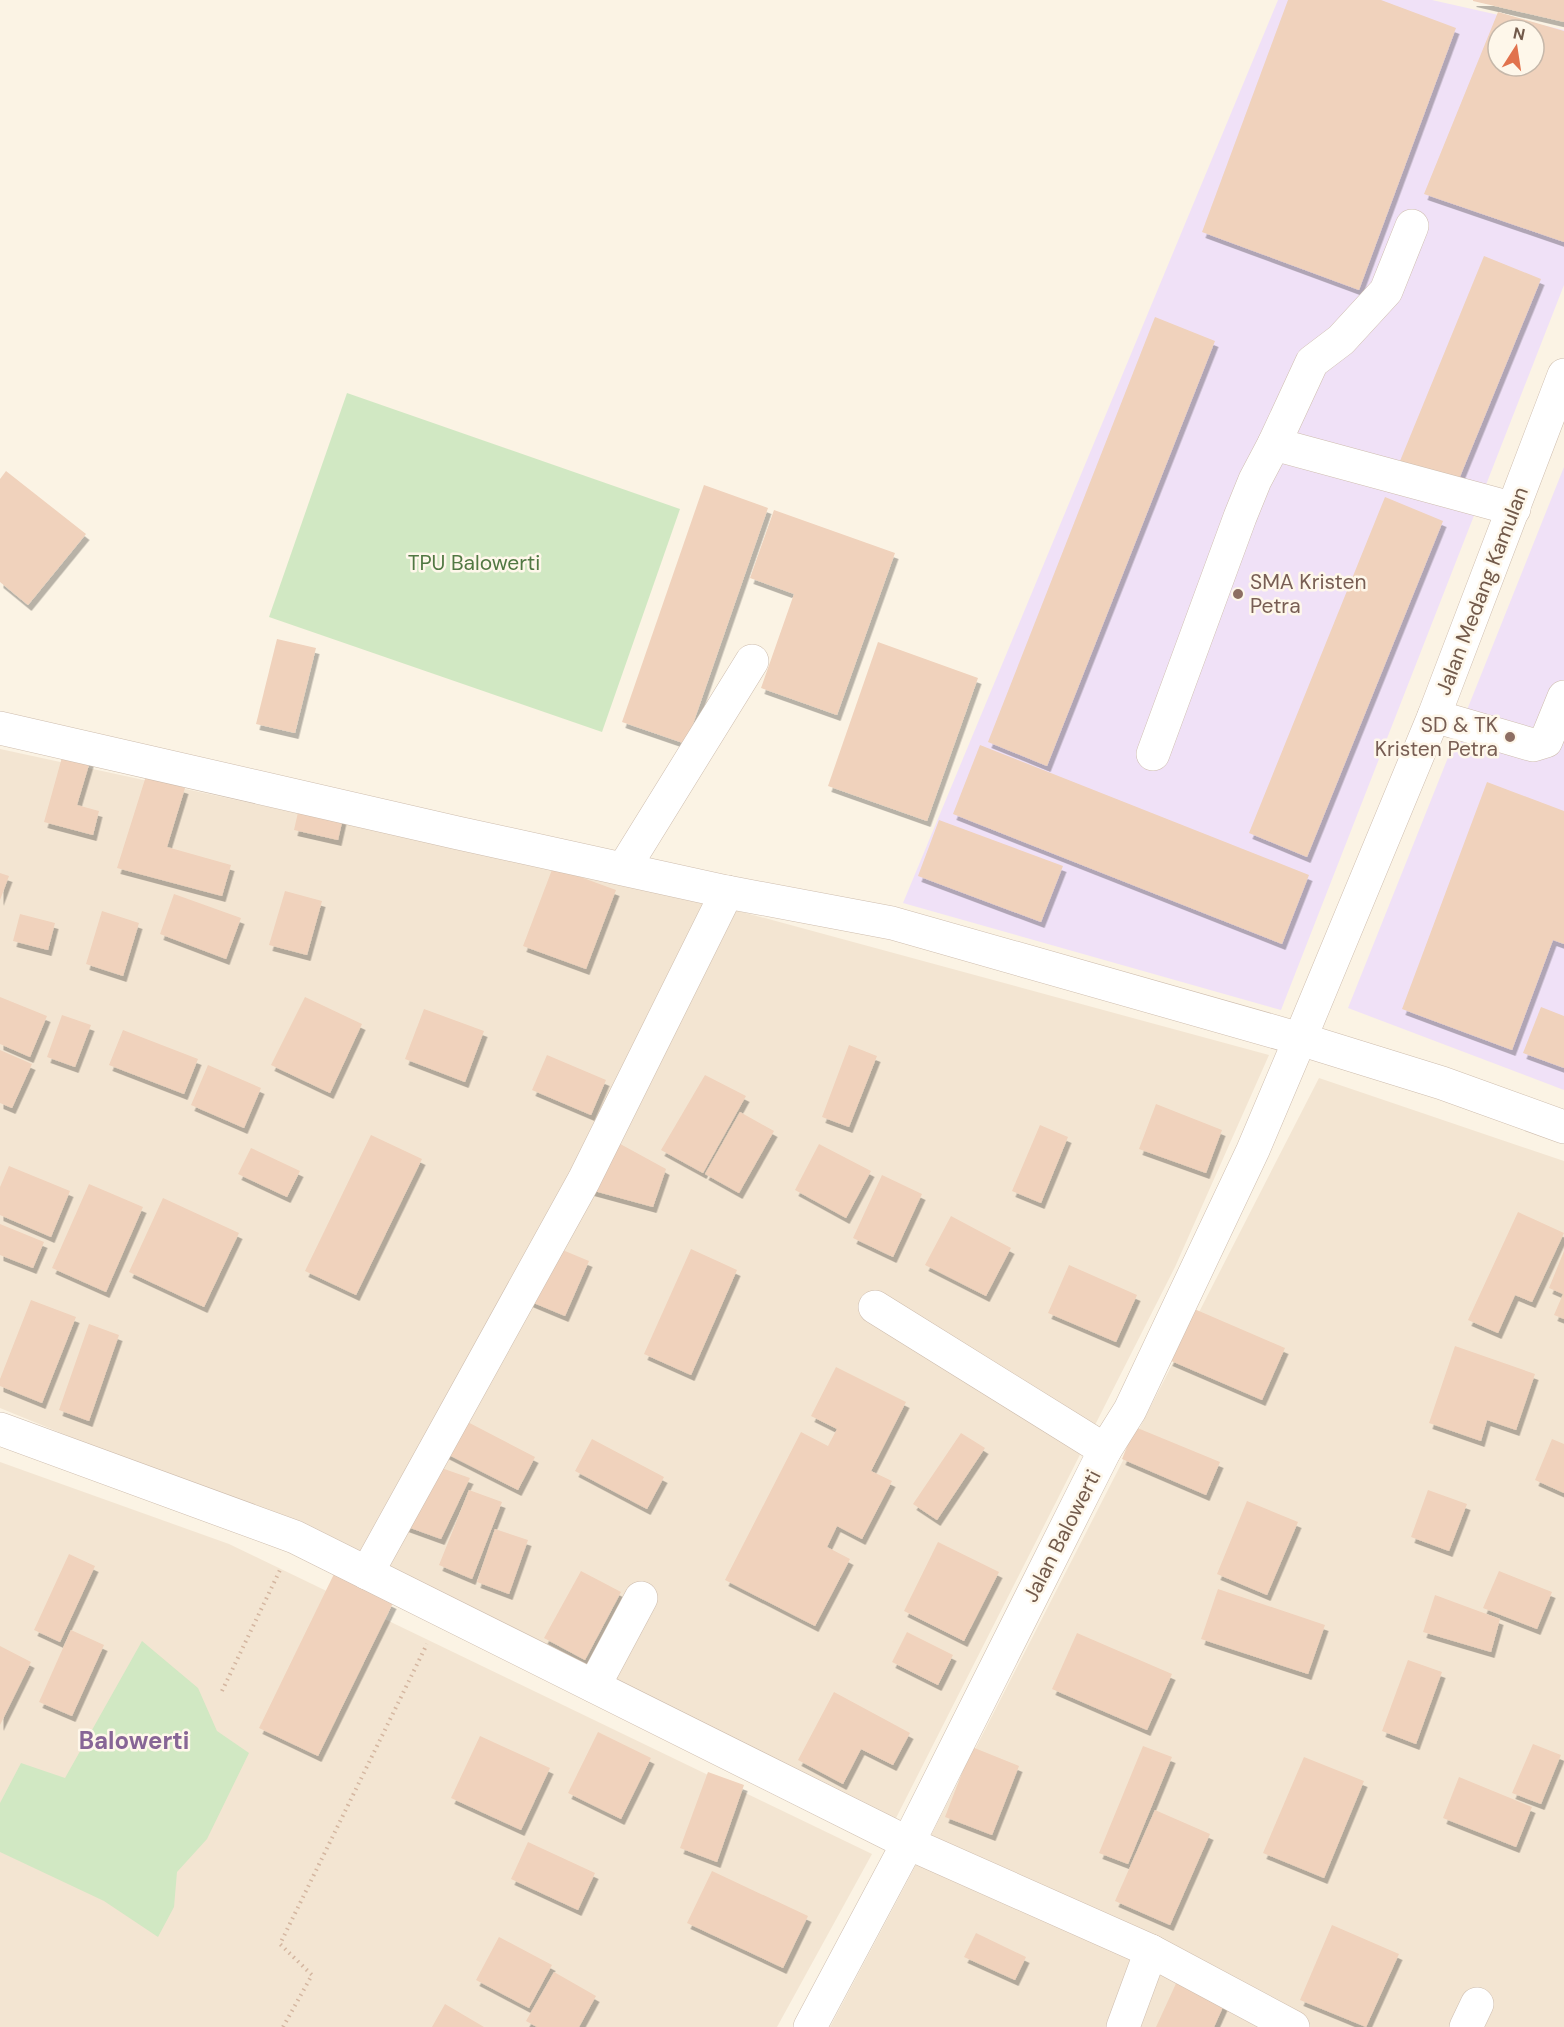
<svg xmlns="http://www.w3.org/2000/svg" width="1564" height="2027" viewBox="0 0 1564 2027" font-family="'DM Sans',sans-serif">
<defs>
<filter id="shadow"><feDropShadow dx="3.5" dy="6" stdDeviation="0" flood-color="#0004"/></filter>
</defs>
<rect width="100%" height="100%" fill="#fbf3e4"/>
<g fill="#f3e5d2">
<polygon points="0,749 687,897 1269,1055 1175,1267 894,1822 368,1559 0,1408"/>
<polygon points="1319,1078 1564,1161 1564,2027 830,2027 908,1880"/>
<polygon points="0,1462 229,1544 872,1854 777,2027 0,2027"/>
</g>
<g fill="#f0e1f7" fill-rule="evenodd">
<path d="M1278,0H1432L1564,30V285L1281,1010L903,903ZM1498,30H1534V66H1498Z"/>
<polygon points="1564,467 1564,1090 1348,1008"/>
</g>
<g fill="#d1e8c3">
<polygon points="347,393 680,509 602,732 269,617"/>
<polygon points="142,1641 198,1688 217,1731 249,1753 207,1839 177,1872 174,1907 158,1937 104,1901 0,1852 0,1803 21,1763 65,1778"/>
</g>
<g fill="#f0d2bc" fill-rule="evenodd" filter="url(#shadow)">
<polygon points="1288,0 1381,0 1456,28 1359,290 1202,232"/>
<polygon points="1473,0 1564,0 1564,22 1473,1"/>
<path d="M1498,12L1564,31V242L1424,194ZM1498,30H1534V66H1498Z"/>
<polygon points="1484,256 1541,279 1457,484 1400,461"/>
<polygon points="1155,317 1215,341 1047,766 988,742"/>
<polygon points="6,471 86,534 28,605 0,582 0,479"/>
<polygon points="704,485 768,508 686,744 622,722"/>
<polygon points="1385,497 1443,521 1307,857 1249,833"/>
<polygon points="774,510 895,553 837,715 761,688 794,594 750,578"/>
<polygon points="277,639 316,648 295,733 256,724"/>
<polygon points="878,642 978,678 927,821 828,786"/>
<polygon points="980,745 1309,875 1282,944 953,814"/>
<polygon points="64,750 91,758 77,805 99,811 93,835 44,822"/>
<polygon points="146,776 185,788 167,847 231,865 222,896 117,868"/>
<polygon points="1487,782 1564,811 1564,944 1553,940 1512,1050 1402,1009"/>
<polygon points="299,808 343,818 338,840 294,830"/>
<polygon points="939,820 1063,866 1041,922 918,876"/>
<polygon points="553,867 616,890 586,969 523,946"/>
<polygon points="0,873 9,876 0,900"/>
<polygon points="285,891 322,901 307,955 269,945"/>
<polygon points="174,894 241,918 226,959 160,934"/>
<polygon points="102,911 139,923 123,976 86,964"/>
<polygon points="20,914 55,923 48,950 13,941"/>
<polygon points="0,997 47,1016 30,1057 0,1044"/>
<polygon points="305,997 362,1024 330,1093 271,1065"/>
<polygon points="1541,1007 1564,1016 1564,1068 1523,1053"/>
<polygon points="424,1009 484,1031 465,1082 405,1059"/>
<polygon points="62,1015 91,1025 75,1067 47,1057"/>
<polygon points="123,1030 198,1059 184,1094 109,1065"/>
<polygon points="849,1045 877,1056 849,1127 822,1117"/>
<polygon points="0,1050 32,1064 12,1108 0,1103"/>
<polygon points="547,1055 606,1080 591,1115 532,1090"/>
<polygon points="208,1065 261,1088 244,1128 191,1105"/>
<polygon points="705,1075 746,1096 703,1173 661,1150"/>
<polygon points="1156,1104 1222,1130 1206,1173 1139,1149"/>
<polygon points="740,1112 774,1131 739,1193 705,1174"/>
<polygon points="1040,1125 1068,1137 1041,1203 1012,1191"/>
<polygon points="371,1135 422,1159 356,1295 305,1271"/>
<polygon points="613,1140 666,1169 653,1207 587,1189"/>
<polygon points="819,1144 871,1171 846,1218 795,1190"/>
<polygon points="251,1148 300,1171 287,1197 238,1174"/>
<polygon points="9,1166 70,1191 51,1237 0,1215 0,1187"/>
<polygon points="882,1175 922,1194 893,1257 853,1238"/>
<polygon points="89,1184 143,1207 106,1292 52,1268"/>
<polygon points="163,1198 239,1233 204,1307 129,1272"/>
<polygon points="1518,1212 1564,1233 1532,1302 1515,1295 1498,1333 1468,1320"/>
<polygon points="951,1216 1011,1248 986,1296 925,1265"/>
<polygon points="0,1224 44,1242 33,1268 0,1255"/>
<polygon points="553,1246 589,1261 565,1316 529,1301"/>
<polygon points="691,1249 737,1270 691,1375 644,1354"/>
<polygon points="1564,1251 1564,1319 1554,1315 1563,1294 1549,1288"/>
<polygon points="1069,1265 1137,1295 1116,1342 1048,1313"/>
<polygon points="31,1300 76,1317 42,1403 0,1386 0,1379"/>
<polygon points="1192,1308 1285,1348 1262,1400 1169,1360"/>
<polygon points="89,1324 119,1335 89,1421 59,1410"/>
<polygon points="1455,1346 1535,1374 1516,1430 1487,1420 1481,1441 1429,1423"/>
<polygon points="836,1367 906,1402 871,1471 892,1481 862,1539 837,1526 827,1547 850,1559 815,1626 725,1580 801,1432 828,1446 837,1429 811,1416"/>
<polygon points="458,1417 535,1457 518,1490 441,1451"/>
<polygon points="1135,1427 1220,1462 1206,1495 1122,1459"/>
<polygon points="961,1433 985,1448 937,1520 913,1504"/>
<polygon points="592,1439 664,1477 647,1509 575,1471"/>
<polygon points="1552,1439 1564,1444 1564,1493 1535,1480"/>
<polygon points="433,1465 470,1478 441,1539 405,1526"/>
<polygon points="469,1490 502,1502 472,1579 439,1565"/>
<polygon points="1428,1490 1467,1504 1449,1551 1411,1537"/>
<polygon points="1247,1501 1298,1522 1267,1595 1217,1574"/>
<polygon points="495,1529 528,1540 509,1594 477,1582"/>
<polygon points="938,1542 999,1572 964,1641 904,1611"/>
<polygon points="69,1554 95,1566 60,1642 34,1630"/>
<polygon points="581,1571 621,1592 585,1660 544,1638"/>
<polygon points="1499,1571 1552,1592 1537,1629 1483,1608"/>
<polygon points="334,1574 393,1603 318,1756 259,1728"/>
<polygon points="1218,1589 1325,1625 1308,1674 1201,1639"/>
<polygon points="1435,1595 1500,1619 1491,1652 1423,1632"/>
<polygon points="71,1630 104,1645 72,1716 39,1702"/>
<polygon points="907,1632 953,1655 938,1685 892,1662"/>
<polygon points="1077,1633 1172,1674 1147,1730 1052,1689"/>
<polygon points="0,1646 31,1662 0,1725"/>
<polygon points="1408,1660 1442,1672 1416,1744 1382,1731"/>
<polygon points="834,1692 910,1733 893,1765 861,1749 843,1784 798,1760"/>
<polygon points="598,1732 651,1758 621,1819 568,1793"/>
<polygon points="480,1736 550,1768 521,1830 451,1798"/>
<polygon points="1533,1744 1561,1755 1541,1804 1512,1793"/>
<polygon points="1143,1746 1172,1757 1128,1864 1099,1853"/>
<polygon points="972,1747 1019,1766 992,1835 945,1817"/>
<polygon points="1304,1757 1364,1781 1324,1878 1263,1853"/>
<polygon points="708,1772 744,1785 717,1862 680,1848"/>
<polygon points="1459,1777 1532,1807 1516,1847 1443,1818"/>
<polygon points="1155,1810 1210,1834 1170,1925 1115,1901"/>
<polygon points="528,1842 595,1873 578,1910 511,1879"/>
<polygon points="712,1871 808,1916 783,1968 687,1923"/>
<polygon points="1332,1925 1399,1954 1366,2027 1300,2000"/>
<polygon points="976,1933 1026,1957 1015,1980 964,1957"/>
<polygon points="499,1937 552,1965 529,2008 476,1980"/>
<polygon points="554,1972 596,1996 579,2027 537,2027 526,2021"/>
<polygon points="1179,1977 1227,1998 1214,2027 1156,2027"/>
<polygon points="445,2004 484,2027 432,2027"/>
</g>
<g fill="none" stroke-linecap="round" stroke-linejoin="round">
<defs>
<g id="minor">
<polyline points="1274,444 1312,362 1341,340 1386,291 1412,226"/>
<polyline points="1434,716 1533,745 1546,741 1564,697"/>
<polyline points="0,728 458,833 727,892 892,923 1300,1039 1442,1083 1564,1127"/>
<polyline points="1153,754 1240,517 1255,480 1274,444 1514,509"/>
<polyline points="624,868 752,661"/>
<polyline points="875,1307 1105,1450"/>
<polyline points="0,1429 295,1537 908,1843 1151,1951 1293,2027"/>
<polyline points="367,1573 584,1180 727,892"/>
<polyline points="594,1686 641,1598"/>
<polyline points="810,2027 908,1843 1105,1450 1130,1410 1253,1150 1300,1039 1434,716 1564,375"/>
<polyline points="1123,2027 1151,1951"/>
<polyline points="1466,2027 1477,2004"/>
</g>
</defs>
<use href="#minor" stroke="#cebdae" stroke-width="34"/>
<g stroke="#d4b6a0" stroke-width="4" stroke-dasharray="1.5 4.5" stroke-linecap="butt">
<polyline points="222,1691 280,1570"/>
<polyline points="283,2027 312,1975 280,1944 427,1644"/>
</g>
<use href="#minor" stroke="#fff" stroke-width="33"/>
</g>
<g fill="#8d6e63" stroke="#fef7ea" stroke-width="2">
<circle cx="1238" cy="594" r="6"/>
<circle cx="1510" cy="737" r="6"/>
</g>
<g text-anchor="middle" stroke-width="5" stroke-linejoin="round" paint-order="stroke">
<g font-size="21" fill="#517843" stroke="#fef7ea">
<text x="474" y="570">TPU Balowerti</text>
</g>
<g font-size="21" fill="#785e54" stroke="#fef7ea" text-anchor="start">
<text x="1250" y="589">SMA Kristen<tspan x="1250" dy="24">Petra</tspan></text>
<text x="1498" y="732" text-anchor="end">SD &amp; TK<tspan x="1498" dy="24">Kristen Petra</tspan></text>
</g>
<g font-size="21" fill="#725a4b" stroke="#fef7ea">
<text transform="translate(1482 591) rotate(-69)" y="7">Jalan Medang Kamulan</text>
<text transform="translate(1062 1536) rotate(-63)" y="7">Jalan Balowerti</text>
</g>
<g font-size="24" font-weight="bold" fill="#876696" stroke="#fef7ea">
<text x="134" y="1749">Balowerti</text>
</g>
</g>
<g transform="translate(1516 48) rotate(12)"><circle r="28" fill="#fef7ea" stroke="#c6b8aa" stroke-width="1.5"/>
<path d="M0-4.5L10 22L0 15L-10 22Z" fill="#e1724d"/>
<text y="-9" font-size="16" font-weight="bold" text-anchor="middle" fill="#725a4b">N</text>
</g>
</svg>
